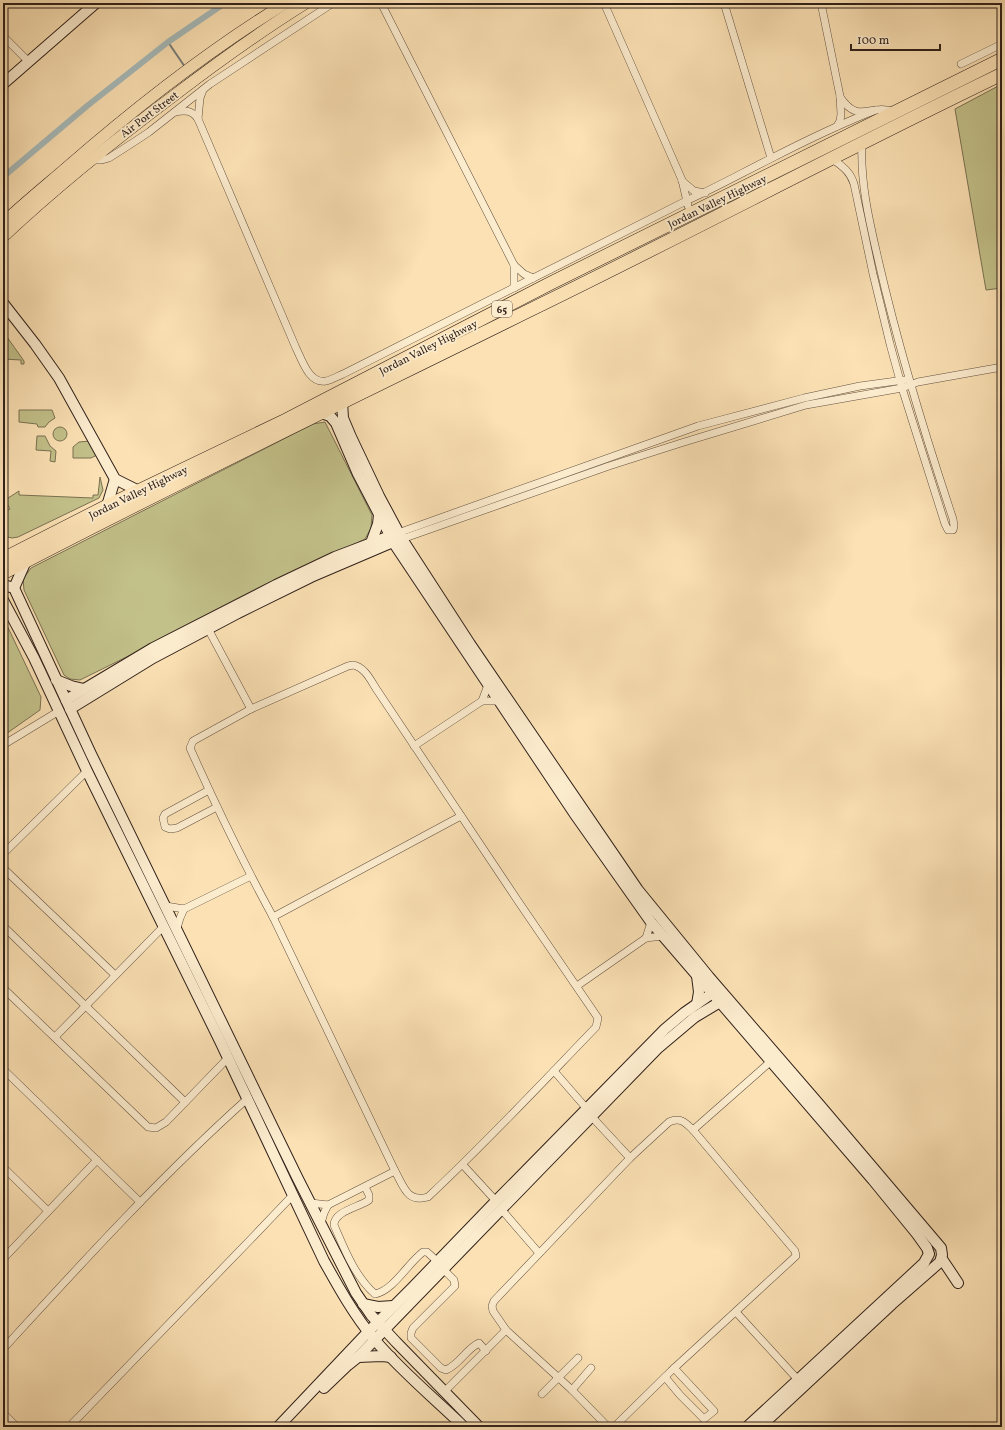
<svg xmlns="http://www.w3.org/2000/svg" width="1005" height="1430" viewBox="0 0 1005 1430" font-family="Vollkorn,serif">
<rect width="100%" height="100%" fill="#fbe1b4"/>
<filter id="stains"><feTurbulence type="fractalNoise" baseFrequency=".005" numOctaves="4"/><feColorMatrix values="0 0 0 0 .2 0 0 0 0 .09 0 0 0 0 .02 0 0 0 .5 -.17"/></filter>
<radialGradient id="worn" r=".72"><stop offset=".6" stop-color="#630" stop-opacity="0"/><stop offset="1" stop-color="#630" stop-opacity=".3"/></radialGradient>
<g fill="#c3c18a" stroke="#7a7152">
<polygon points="1002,84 1002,288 986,290 955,109"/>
<polygon points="3,334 7,337 24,361 24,364 21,364 21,360 3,359"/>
<polygon points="19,410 52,410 55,418 49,422 45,427 38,427 37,424 19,422"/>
<polygon points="325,422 372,515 371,528 365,539 80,680 70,679 64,675 24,590 23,579 31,568 313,424"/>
<circle cx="60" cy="434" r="7"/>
<polygon points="37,436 45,436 50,446 56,451 55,462 50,461 51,451 36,450"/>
<polygon points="90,441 97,455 91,458 73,458 73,447 79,442"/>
<polygon points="100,477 103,490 99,498 18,537 12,538 3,536 3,512 10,509 5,500 19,491 19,495 93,498 93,495 98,495"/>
<polygon points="3,617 41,697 40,710 3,736"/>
</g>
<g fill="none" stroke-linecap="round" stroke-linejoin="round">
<g stroke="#777d7a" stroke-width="2">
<polyline points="342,3 343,6"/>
<polyline points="168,42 185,67"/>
</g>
<polyline stroke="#a6baba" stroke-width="6" points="3,177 87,106 168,42 225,3"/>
<defs>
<g id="street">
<polyline points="381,3 514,265 524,274 533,278"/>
<polyline points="604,3 682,180 688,206"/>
<polyline points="724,3 771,158"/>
<polyline points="821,3 840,96 841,114 840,121 837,126"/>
<polyline points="3,36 29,62"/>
<polyline points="961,64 1002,44"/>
<path d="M840,97C860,126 870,102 895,112"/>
<path d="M175,112C185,110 192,110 198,119L296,348C302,360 309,384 326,381C332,380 338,376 343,374L686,201C715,188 742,173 770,159C805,141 840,124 876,110"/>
<polyline points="198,119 200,98 203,90"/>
<path d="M831,158C842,166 850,171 854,184L873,274L890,344L902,388L945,524L948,530H953L954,526L953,519C925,435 899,350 879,263C870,224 860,184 862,143"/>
<polyline points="90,160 102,160 109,158 134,142 149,132 210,84 333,3"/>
<polyline points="682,181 694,191 705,193"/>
<polyline points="514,288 514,265"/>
<polyline points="398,533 698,426 804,398 860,386 904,380"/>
<polyline points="402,539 609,466 681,443 806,405 902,388 918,382 1002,367"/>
<polyline points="206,625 251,709"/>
<path d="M353,665C365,667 371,681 377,690L518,901L598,1018L596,1027C541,1084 486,1143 428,1197C407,1203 404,1187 395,1171L273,917C243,862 216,806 190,748L193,741L251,709L348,666Z"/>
<polyline points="482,701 488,685"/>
<polyline points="3,745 59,711"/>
<polyline points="414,746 482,701 499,701"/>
<polyline points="209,790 165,814 163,818 165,827 170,829 177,828 217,807"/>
<polyline points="3,854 87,771"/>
<polyline points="3,868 115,975"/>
<polyline points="166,906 184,909 251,876"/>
<polyline points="273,917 461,816"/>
<polyline points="3,926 185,1102"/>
<polyline points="177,928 180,918 184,909"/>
<polyline points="646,938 651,922"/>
<polyline points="577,986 646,938 662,936"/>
<polyline points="3,988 148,1127 156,1128 166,1122 227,1059"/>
<polyline points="55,1037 163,927"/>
<polyline points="3,1069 140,1202"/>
<polyline points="554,1071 587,1109"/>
<polyline points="592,1117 630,1158"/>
<polyline points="693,1130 770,1062"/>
<polyline points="463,1165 496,1201"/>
<polyline points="3,1167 48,1211"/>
<path d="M365,1187L369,1195V1200C360,1207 334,1211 334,1225C344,1248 355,1277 375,1294C394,1290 408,1263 423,1252H427L438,1262"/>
<polyline points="311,1203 328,1205 395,1171"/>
<polyline points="501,1209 539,1253"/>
<polyline points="321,1223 324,1213 328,1205"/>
<polyline points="3,1259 97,1160"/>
<path d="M443,1269L454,1280L455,1286L413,1328L411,1333V1338L441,1368L446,1370C460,1364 466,1349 479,1343L486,1351"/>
<polyline points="736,1312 800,1382"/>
<path d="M3,1349C82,1263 160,1177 247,1099"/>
<polyline points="665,1377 680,1395 704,1419 714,1411 674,1368"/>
<polyline points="572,1390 591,1368"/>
<polyline points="444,1392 506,1330"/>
<polyline points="542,1394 578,1358"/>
<polyline points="3,1413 17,1427"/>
<polyline points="69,1427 251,1239 293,1195"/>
<path d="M608,1427L572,1390L506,1330L493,1311L492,1306L494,1301L630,1158L669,1122C680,1117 685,1122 693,1130L795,1251L796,1256L671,1371L614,1427"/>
</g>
<g id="secondary">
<polyline points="3,84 96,3"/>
<polyline points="3,303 35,344 59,378 115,479 139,491"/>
<polyline points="342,402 343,418 351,437 379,496 402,539 470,644 638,890 709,977 818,1103 941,1248 942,1255 940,1262 892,1304 760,1427"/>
<polyline points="321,413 330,416 336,423 358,474 393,541"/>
<polyline points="107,506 115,479"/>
<polyline points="371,543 378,524 379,515"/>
<polyline points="3,587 7,586 14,588 91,754 298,1179 356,1293 371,1315 396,1342 479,1427"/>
<polyline points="14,588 26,561"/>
<path d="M3,600L34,658L87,771L220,1041L324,1261C339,1288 354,1315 374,1339C401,1371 434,1398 464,1427"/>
<polyline points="56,680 71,686 84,689"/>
<polyline points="66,700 153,648 276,585 335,557 398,533"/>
<polyline points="70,709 153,658 238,613 311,577 393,542 574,813 651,922 873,1180 917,1234 927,1248 929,1254 924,1263 747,1427"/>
<polyline points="697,1004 699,992 697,976"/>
<polyline points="942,1259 958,1283"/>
<polyline points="363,1304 378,1307 393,1306"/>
<polyline points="358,1357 382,1356 391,1357"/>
<polyline points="324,1388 348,1365 358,1357 657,1049 695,1017 725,999"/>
<polyline points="278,1427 368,1332 412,1288 496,1201 665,1029 684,1013 717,990"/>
</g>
<g id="primary">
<path d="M3,223C23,204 44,187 65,169C135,108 207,51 286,3"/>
<path d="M3,237C58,185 116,139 176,94C218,62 261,31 306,3"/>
</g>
<g id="highway">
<polyline points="3,559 107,506 286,420 551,283 1002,59"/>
<path d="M3,573C177,482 354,397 530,310C688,233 844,150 1002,74"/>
</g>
</defs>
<use href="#street" stroke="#645140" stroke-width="8"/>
<use href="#secondary" stroke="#31211a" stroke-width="12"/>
<use href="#primary" stroke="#31211a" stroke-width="12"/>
<use href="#highway" stroke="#31211a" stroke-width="14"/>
<use href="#street" stroke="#fcecce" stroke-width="7"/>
<use href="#secondary" stroke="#fcecce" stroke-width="10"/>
<use href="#primary" stroke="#fbe1b4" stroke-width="11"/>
<use href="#highway" stroke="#fbe1b4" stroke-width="13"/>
</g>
<g text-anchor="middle" stroke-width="3.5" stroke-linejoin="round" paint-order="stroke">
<rect fill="#fcecce" stroke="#6e5e50" stroke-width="1" x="492" y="301" width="20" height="16" rx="3"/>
<g font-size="10" font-weight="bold" fill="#31211a">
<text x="502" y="313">65</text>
</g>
<g font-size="11" fill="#31211a" stroke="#fcecce">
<text transform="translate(149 114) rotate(-37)" y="4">Air Port Street</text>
<text transform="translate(717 201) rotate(-26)" y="4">Jordan Valley Highway</text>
<text transform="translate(428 347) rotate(-27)" y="4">Jordan Valley Highway</text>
<text transform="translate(138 492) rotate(-26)" y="4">Jordan Valley Highway</text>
</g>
</g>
<rect width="1005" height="1430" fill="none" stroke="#fbe1b4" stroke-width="16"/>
<rect x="4" y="4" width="997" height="1422" fill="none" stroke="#31211a" stroke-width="2"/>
<rect x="8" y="8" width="989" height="1414" fill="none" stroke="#31211a"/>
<path d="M851 44v6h89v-6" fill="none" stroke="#31211a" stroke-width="2"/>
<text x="857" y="44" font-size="12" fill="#31211a" stroke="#fcecce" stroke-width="3" paint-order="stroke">100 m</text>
<rect width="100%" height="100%" filter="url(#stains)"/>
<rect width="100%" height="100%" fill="url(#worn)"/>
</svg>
